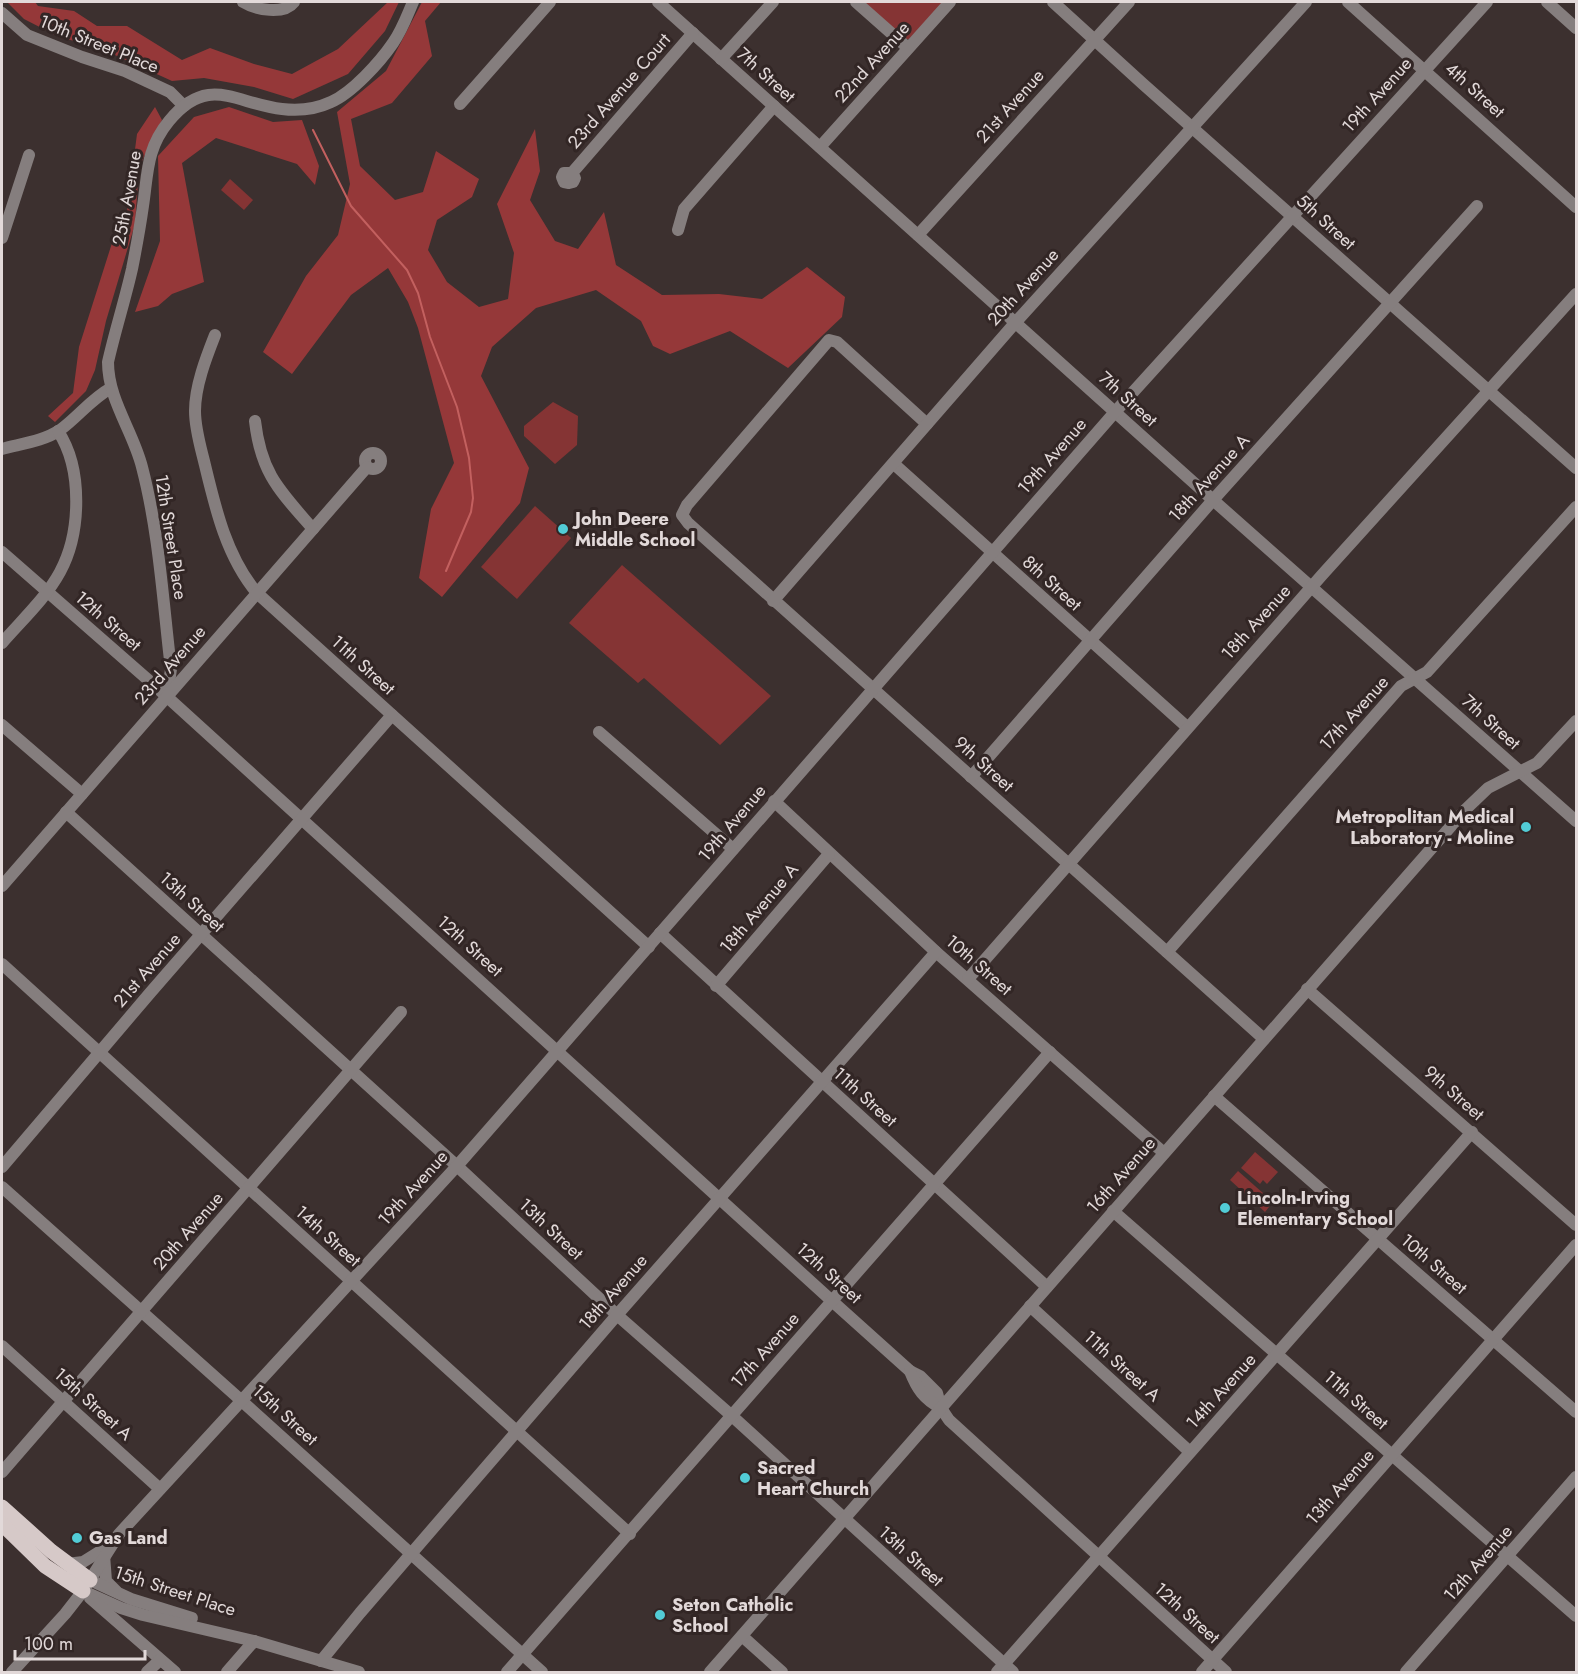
<svg xmlns="http://www.w3.org/2000/svg" width="1578" height="1674" viewBox="0 0 1578 1674" font-family="Jost,sans-serif">
<rect width="100%" height="100%" fill="#3c302f"/>
<g fill="#853434">
<polygon points="864,2 944,2 909,39 906,39"/>
<polygon points="230,179 253,200 244,210 221,190"/>
<polygon points="553,402 578,416 577,445 555,464 524,436 524,426"/>
<polygon points="535,506 571,538 517,599 481,567"/>
<polygon points="622,565 771,696 720,745 644,678 638,683 569,623"/>
<polygon points="1255,1152 1278,1172 1267,1184 1263,1180 1260,1184 1241,1168"/>
<polygon points="1238,1171 1273,1202 1265,1212 1230,1180"/>
</g>
<g fill="#953839">
<polygon points="7,2 35,2 38,6 74,11 97,26 127,26 182,60 210,48 254,64 292,74 338,49 388,2 399,2 385,31 348,74 293,99 254,87 204,78 172,81 93,45 61,38 24,19"/>
<polygon points="422,2 441,2 425,21 432,56 392,103 351,119 360,166 395,200 423,192 436,151 479,179 472,197 437,220 428,250 447,282 479,307 508,299 514,253 497,204 535,129 540,171 530,200 555,241 578,249 604,212 616,265 662,295 719,294 762,299 807,267 845,297 842,317 788,368 730,331 670,354 653,346 641,321 596,290 536,308 492,347 481,376 529,468 520,503 442,597 419,578 431,509 454,463 418,328 408,302 388,268 351,295 292,374 263,352 306,276 338,235 350,184 337,112 386,71"/>
<polygon points="155,107 162,120 139,167 135,224 106,321 95,370 86,391 55,422 48,416 73,393 79,347 112,243 127,211 137,134"/>
<polygon points="229,107 273,122 302,120 319,166 315,185 297,164 216,138 182,163 204,282 172,294 158,306 135,312 160,241 158,156 194,117"/>
</g>
<g fill="none" stroke-linecap="round" stroke-linejoin="round">
<polyline stroke="#c3605f" stroke-width="2" points="313,130 351,206 407,270 418,293 430,337 457,407 469,458 473,498 471,512 446,571"/>
<g stroke="#857e7e" stroke-width="12">
<path d="M243,2C256,10 284,15 294,2"/>
<polyline points="658,2 1213,500 1576,821"/>
<polyline points="856,2 908,48"/>
<polyline points="1053,2 1143,84 1576,468"/>
<polyline points="1348,2 1576,207"/>
<polyline points="1547,2 1576,28"/>
<polyline points="2,13 27,35 82,57 125,71 170,92 184,106"/>
<polyline points="721,59 773,2"/>
<polyline points="460,104 550,2"/>
<polyline points="820,147 950,2"/>
<polyline points="572,173 575,178 573,182 569,183 564,182 562,177 564,173 572,173 693,33"/>
<polyline points="678,230 684,209 774,106"/>
<polyline points="918,235 1129,2"/>
<polyline points="2,238 29,155"/>
<path d="M215,335C206,358 195,386 195,411C195,428 200,445 204,461C215,507 226,556 257,593L649,947"/>
<path d="M255,421C261,474 280,491 313,529"/>
<polyline points="927,424 837,342 829,340 687,505 682,515 688,523 1264,1039"/>
<path d="M2,449C20,444 44,441 60,430C78,417 91,399 111,388"/>
<circle cx="373" cy="461" r="8"/>
<polyline points="894,464 1187,727"/>
<polyline points="2,552 154,685 832,1301 910,1371 920,1376 937,1393 941,1408 949,1420 1226,1672"/>
<polyline points="773,601 1015,323 1306,2"/>
<path d="M2,643C21,621 46,598 60,572C81,533 83,469 58,431"/>
<path d="M167,697L171,669C163,602 159,532 142,467C133,431 108,400 108,362C115,331 125,300 132,269C136,249 140,227 143,206C148,173 146,149 169,121C208,73 236,104 282,109C298,111 316,109 331,102C352,93 380,62 393,43C402,30 407,16 413,2"/>
<polyline points="2,725 82,794"/>
<polyline points="599,732 733,849"/>
<polyline points="971,777 1213,500 1477,206"/>
<polyline points="774,801 936,952 1164,1153"/>
<polyline points="66,812 457,1166 617,1315 732,1416 1013,1672"/>
<polyline points="2,886 367,467"/>
<polyline points="660,933 1047,1287"/>
<polyline points="1167,952 1401,686 1427,672 1576,507"/>
<polyline points="2,964 630,1534"/>
<polyline points="968,979 1322,575 1576,294"/>
<polyline points="716,986 829,854"/>
<polyline points="1307,989 1576,1225"/>
<polyline points="1214,1096 1576,1412"/>
<polyline points="2,1167 150,993 392,715"/>
<polyline points="2,1187 234,1394 542,1672"/>
<polyline points="1113,1211 1576,1616"/>
<polyline points="1030,1306 1190,1452"/>
<polyline points="2,1346 160,1489"/>
<path d="M910,1371C917,1389 924,1399 941,1408"/>
<polyline points="2,1472 401,1012"/>
<polyline points="104,1555 106,1581 116,1591"/>
<polyline points="67,1564 83,1562 107,1547"/>
<polyline points="90,1580 131,1599 192,1618"/>
<polyline points="83,1591 121,1608 143,1615 254,1641 359,1672"/>
<polyline points="90,1598 175,1672"/>
<polyline points="742,1636 782,1672"/>
<polyline points="321,1661 360,1613 617,1315 936,952"/>
<polyline points="12,1672 65,1614 83,1591 119,1534 457,1166 1115,412 1487,2"/>
<polyline points="147,1672 160,1660"/>
<polyline points="227,1672 254,1641"/>
<polyline points="507,1672 1050,1052"/>
<polyline points="710,1672 1466,809 1488,788 1537,763 1576,721"/>
<polyline points="997,1672 1472,1132"/>
<polyline points="1202,1672 1576,1245"/>
<polyline points="1406,1672 1576,1477"/>
</g>
<g stroke="#d6c9c8" stroke-width="15">
<polyline points="2,1507 51,1551 90,1580"/>
<polyline points="2,1524 45,1566 83,1591"/>
</g>
</g>
<g fill="#52ccd6" stroke="#322625" stroke-width="2">
<circle cx="563" cy="529" r="6"/>
<circle cx="1526" cy="827" r="6"/>
<circle cx="1225" cy="1208" r="6"/>
<circle cx="745" cy="1478" r="6"/>
<circle cx="77" cy="1538" r="6"/>
<circle cx="660" cy="1615" r="6"/>
</g>
<g text-anchor="middle" stroke-width="6" stroke-linejoin="round" paint-order="stroke">
<g font-size="18" fill="#e2d9d9" stroke="#322625">
<text transform="translate(99 44) rotate(22)" y="6">10th Street Place</text>
<text transform="translate(872 62) rotate(-48)" y="6">22nd Avenue</text>
<text transform="translate(766 75) rotate(42)" y="6">7th Street</text>
<text transform="translate(1475 90) rotate(42)" y="6">4th Street</text>
<text transform="translate(619 91) rotate(-49)" y="6">23rd Avenue Court</text>
<text transform="translate(1377 95) rotate(-48)" y="6">19th Avenue</text>
<text transform="translate(1010 106) rotate(-48)" y="6">21st Avenue</text>
<text transform="translate(127 198) rotate(-80)" y="6">25th Avenue</text>
<text transform="translate(1326 222) rotate(42)" y="6">5th Street</text>
<text transform="translate(1023 287) rotate(-48)" y="6">20th Avenue</text>
<text transform="translate(1128 399) rotate(42)" y="6">7th Street</text>
<text transform="translate(1052 456) rotate(-49)" y="6">19th Avenue</text>
<text transform="translate(1209 478) rotate(-48)" y="6">18th Avenue A</text>
<text transform="translate(171 537) rotate(81)" y="6">12th Street Place</text>
<text transform="translate(1052 583) rotate(42)" y="6">8th Street</text>
<text transform="translate(108 621) rotate(41)" y="6">12th Street</text>
<text transform="translate(1256 622) rotate(-48)" y="6">18th Avenue</text>
<text transform="translate(170 665) rotate(-49)" y="6">23rd Avenue</text>
<text transform="translate(363 665) rotate(42)" y="6">11th Street</text>
<text transform="translate(1354 713) rotate(-48)" y="6">17th Avenue</text>
<text transform="translate(1491 722) rotate(42)" y="6">7th Street</text>
<text transform="translate(984 764) rotate(42)" y="6">9th Street</text>
<text transform="translate(732 823) rotate(-50)" y="6">19th Avenue</text>
<text transform="translate(192 902) rotate(42)" y="6">13th Street</text>
<text transform="translate(759 908) rotate(-50)" y="6">18th Avenue A</text>
<text transform="translate(470 946) rotate(42)" y="6">12th Street</text>
<text transform="translate(979 965) rotate(41)" y="6">10th Street</text>
<text transform="translate(147 970) rotate(-49)" y="6">21st Avenue</text>
<text transform="translate(1454 1093) rotate(41)" y="6">9th Street</text>
<text transform="translate(865 1097) rotate(42)" y="6">11th Street</text>
<text transform="translate(1121 1175) rotate(-49)" y="6">16th Avenue</text>
<text transform="translate(413 1188) rotate(-48)" y="6">19th Avenue</text>
<text transform="translate(551 1229) rotate(43)" y="6">13th Street</text>
<text transform="translate(188 1231) rotate(-49)" y="6">20th Avenue</text>
<text transform="translate(328 1236) rotate(42)" y="6">14th Street</text>
<text transform="translate(1434 1264) rotate(41)" y="6">10th Street</text>
<text transform="translate(829 1273) rotate(42)" y="6">12th Street</text>
<text transform="translate(613 1292) rotate(-49)" y="6">18th Avenue</text>
<text transform="translate(765 1350) rotate(-49)" y="6">17th Avenue</text>
<text transform="translate(1122 1366) rotate(42)" y="6">11th Street A</text>
<text transform="translate(1221 1391) rotate(-48)" y="6">14th Avenue</text>
<text transform="translate(1356 1400) rotate(41)" y="6">11th Street</text>
<text transform="translate(93 1404) rotate(42)" y="6">15th Street A</text>
<text transform="translate(285 1415) rotate(42)" y="6">15th Street</text>
<text transform="translate(1340 1487) rotate(-49)" y="6">13th Avenue</text>
<text transform="translate(911 1556) rotate(42)" y="6">13th Street</text>
<text transform="translate(1478 1563) rotate(-49)" y="6">12th Avenue</text>
<text transform="translate(175 1591) rotate(18)" y="6">15th Street Place</text>
<text transform="translate(1187 1613) rotate(42)" y="6">12th Street</text>
</g>
<g font-size="18" font-weight="bold" fill="#e2d9d9" stroke="#322625" text-anchor="start">
<text x="575" y="525">John Deere<tspan x="575" dy="21">Middle School</tspan></text>
<text x="1514" y="823" text-anchor="end">Metropolitan Medical<tspan x="1514" dy="21">Laboratory - Moline</tspan></text>
<text x="1237" y="1204">Lincoln-Irving<tspan x="1237" dy="21">Elementary School</tspan></text>
<text x="757" y="1474">Sacred<tspan x="757" dy="21">Heart Church</tspan></text>
<text x="89" y="1544">Gas Land</text>
<text x="672" y="1611">Seton Catholic<tspan x="672" dy="21">School</tspan></text>
</g>
</g>
<rect width="1578" height="1674" fill="none" stroke="#e2d9d9" stroke-width="6"/>
<path d="M15 1650v9h130v-9" fill="none" stroke="#e2d9d9" stroke-width="3"/>
<text x="24" y="1650" font-size="18" fill="#e2d9d9" stroke="#322625" stroke-width="4.5" paint-order="stroke">100 m</text>
</svg>
